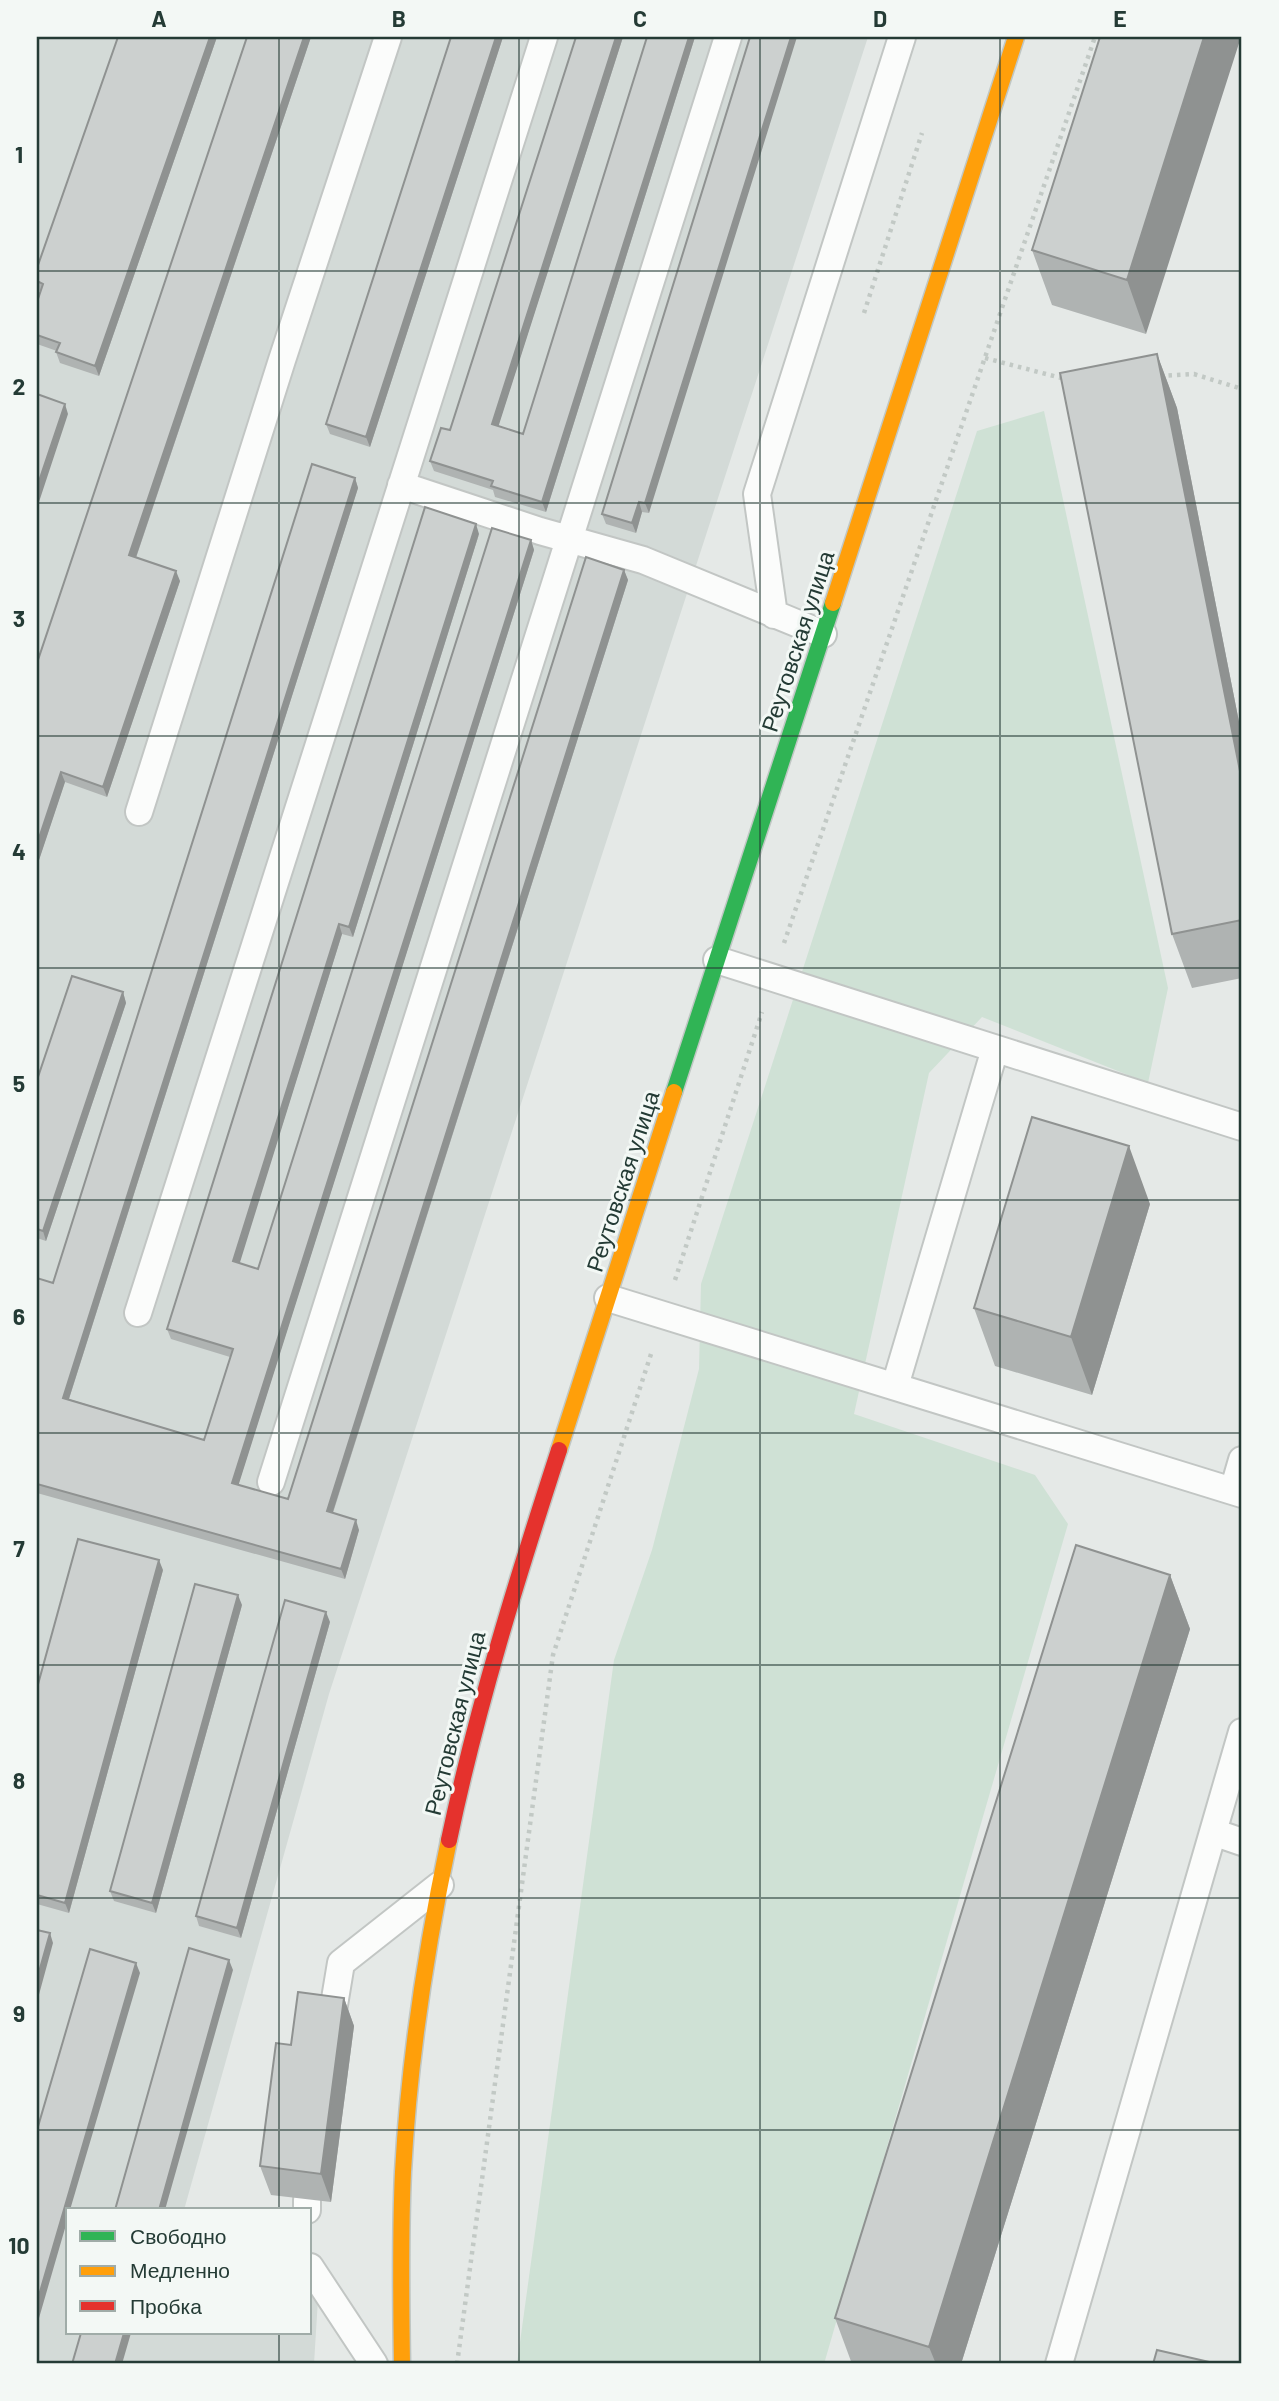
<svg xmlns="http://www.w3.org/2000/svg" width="1279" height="2401" font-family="Barlow,sans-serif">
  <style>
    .built { fill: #d3dad7 }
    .green { fill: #cfe1d5 }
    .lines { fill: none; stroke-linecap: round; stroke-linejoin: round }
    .lane-casing { stroke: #c2c6c4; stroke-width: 30 }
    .fast-casing { stroke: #c0c7c4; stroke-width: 19 }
    .slow-casing { stroke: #c0c7c4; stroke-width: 19 }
    .jam-casing { stroke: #c0c7c4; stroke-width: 19 }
    .path { stroke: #c2c9c5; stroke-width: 4.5; stroke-dasharray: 3.5 5; stroke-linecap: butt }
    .lane { stroke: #fbfcfb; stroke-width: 26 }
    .fast { stroke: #30b455; stroke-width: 16 }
    .slow { stroke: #ff9f0a; stroke-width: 16 }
    .jam { stroke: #e5322d; stroke-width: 16 }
    .wall { fill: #afb3b2 }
    .shaded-wall { fill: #8f9291 }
    .building { fill: #ccd0cf; stroke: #8f9291; stroke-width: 2 }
    .grid { fill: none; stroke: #243b35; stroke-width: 2; stroke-opacity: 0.55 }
    .labels { text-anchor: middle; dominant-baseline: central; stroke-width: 6; stroke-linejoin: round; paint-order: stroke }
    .street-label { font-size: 23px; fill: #243b35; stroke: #f3f8f5 }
    .neatline { fill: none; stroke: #243b35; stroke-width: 2.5 }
    .grid-label { font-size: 23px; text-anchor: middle; font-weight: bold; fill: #243b35 }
  </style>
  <rect width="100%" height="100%" fill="#e5e9e7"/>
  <path class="built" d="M37 37H868L329 1694 184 2210H68V2333H310V2297L318 2299 314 2364H37Z"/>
  <path class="green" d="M1044 411 1168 988 1148 1083 982 1017 929 1073 854 1414 1035 1475 1068 1524 824 2364H517L614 1660 652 1550 699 1369 701 1284 977 431Z"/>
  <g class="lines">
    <g class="lane-casing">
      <path id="lane" d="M401 485 540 531 643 560 823 634
        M774 615 757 494 902 37
        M139 812 282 360 388 37
        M717 960 1242 1127
        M608 1298 1242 1494
        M138 1313 544 37
        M895 1386 995 1049
        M271 1482 728 37
        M1233 1491 1242 1460
        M1242 1732 1213 1832 1242 1842
        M331 2023 341 1963 440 1885
        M307 2210V2200
        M310 2267 374 2364
        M1059 2364 1213 1832"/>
    </g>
    <g class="fast-casing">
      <path id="fast" d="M674 1092 833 603"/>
    </g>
    <g class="slow-casing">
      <path id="slow" d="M833 603 1016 37
        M559 1450 674 1092
        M402 2364C401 2300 400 2236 403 2172 409 2061 426 1949 449 1840"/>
    </g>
    <g class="jam-casing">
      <path id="jam" d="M449 1840C477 1707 517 1579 559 1450"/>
    </g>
    <path class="path" d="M864 313 922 133
      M985 358 1065 379
      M1160 376 1194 374 1242 389
      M784 943 1095 37
      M675 1280 762 1012
      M457 2364 553 1655 652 1351"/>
    <use href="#lane" class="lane"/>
    <use href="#fast" class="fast"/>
    <use href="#slow" class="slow"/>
    <use href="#jam" class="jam"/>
  </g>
  <path class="wall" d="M118 37H217L99 376 60 363 56 352 57 351 37 344V302L40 291 37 290V268Z
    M247 37H311L136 558 180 581 107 797 65 782 37 866V663Z
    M451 37H503L370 447 330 434 326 424Z
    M623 37 498 426 523 434 647 37H695L546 512 495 497 493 490 434 471 430 461 450 430Z
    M750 37 649 513 642 512 636 533 606 524 602 514Z
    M1100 37 1146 334 1052 305 1032 250Z
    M1157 354 1177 408 1242 737V978L1192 988 1172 934Z
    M355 478 358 488 69 1399 204 1440 230 1357 171 1339 167 1329 479 534 353 937 342 934 239 1263 258 1269 531 540 534 550 238 1485 288 1499 624 570 628 580 333 1513 359 1530 345 1579 37 1493V1278L53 1283Z
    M123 992 126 1003 46 1241 37 1238V1080Z
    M1150 1204 1092 1395 995 1366 974 1308Z
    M163 1570 69 1913 37 1904V1688Z
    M1170 1575 1190 1629 961 2364H852L835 2318Z
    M242 1605 156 1913 114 1901 110 1891Z
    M330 1622 241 1938 199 1926 196 1916Z
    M344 1998 354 2026 331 2202 271 2195 260 2166 291 2045Z"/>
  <path class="shaded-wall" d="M210 37H217L99 376 95 366Z
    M304 37H311L133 566 129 555Z
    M496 37H503L370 447 366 437Z
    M616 37H623L496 434 492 424Z
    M689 37H695L546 512 542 502Z
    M791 37H797L649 513 645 503Z
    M1204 37H1241L1146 334 1127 280Z
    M1157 354 1177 408 1242 737V781Z
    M65 404 68 414 37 508V487Z
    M355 478 358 488 66 1408 63 1398Z
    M639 502 642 512 636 533 632 523Z
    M476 524 479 534 353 937 349 927Z
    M531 540 534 550 236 1493 232 1483Z
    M624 570 628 580 330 1521 327 1511Z
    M176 571 180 581 107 797 103 787Z
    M61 772 65 782 37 866V844Z
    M339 924 342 934 237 1272 233 1261Z
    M123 992 126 1003 46 1241 43 1231Z
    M1129 1146 1150 1204 1092 1395 1071 1337Z
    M356 1520 359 1530 345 1579 341 1569Z
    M159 1560 163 1570 69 1913 65 1903Z
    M1170 1575 1190 1629 961 2364H936L929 2347Z
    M238 1595 242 1605 156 1913 152 1903Z
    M326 1612 330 1622 241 1938 237 1928Z
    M50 1933 53 1943 37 2002V1979Z
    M229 1960 233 1970 165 2210H159Z
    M136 1963 140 1973 70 2210H68V2218L37 2325V2302Z
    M344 1998 354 2026 331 2202 321 2174Z
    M124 2333H131L122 2364H115Z"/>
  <path class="building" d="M118 37H210L95 366 56 352 60 343 37 335V302L43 284 37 281V268Z
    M247 37H304L129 555 176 571 103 787 61 772 37 844V663Z
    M451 37H496L366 437 326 424Z
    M576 37H616L492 424 523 434 647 37H689L542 502 491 486 493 481 430 461 441 428 450 430Z
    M750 37H791L645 503 639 502 632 523 602 514Z
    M1100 37H1204L1127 280 1032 250Z
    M1157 354 1242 781V920L1172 934 1060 373Z
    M37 394 65 404 37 487Z
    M312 464 355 478 63 1398 204 1440 233 1349 167 1329 425 507 476 524 349 927 339 924 233 1261 258 1269 492 528 531 540 232 1483 288 1499 586 557 624 570 327 1511 356 1520 341 1569 37 1484V1278L53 1283Z
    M72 976 123 992 43 1231 37 1229V1080Z
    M1032 1117 1129 1146 1071 1337 974 1308Z
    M78 1539 159 1560 65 1903 37 1895V1688Z
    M1076 1545 1170 1575 929 2347 835 2318Z
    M195 1584 238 1595 152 1903 110 1891Z
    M285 1600 326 1612 237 1928 196 1916Z
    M37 1930 50 1933 37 1979Z
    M189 1948 229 1960 159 2210H115Z
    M90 1949 136 1963 37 2302V2130Z
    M298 1992 344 1998 321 2174 260 2166 276 2043 291 2045Z
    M81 2333H124L115 2364H72Z
    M1157 2350 1218 2364H1153Z"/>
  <path class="grid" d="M279 37V2210M519 37V2364M760 37V2364M1000 37V2364M37 271H1242M37 503H1242M37 736H1242M37 968H1242M37 1200H1242M37 1433H1242M37 1665H1242M37 1898H1242M37 2130H1242M279 2333V2364"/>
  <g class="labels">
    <g class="street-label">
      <text transform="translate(797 641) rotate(-72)">Реутовская улица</text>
      <text transform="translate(622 1181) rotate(-72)">Реутовская улица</text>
      <text transform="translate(454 1723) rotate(-76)">Реутовская улица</text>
    </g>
  </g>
  <rect width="1279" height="2401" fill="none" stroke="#f3f8f5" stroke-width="77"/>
  <rect x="66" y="2208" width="245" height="126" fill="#f3f8f5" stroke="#a0aca8" stroke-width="2"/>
  <rect x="80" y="2231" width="35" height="10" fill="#30b455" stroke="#a0aca8" stroke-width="2"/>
  <text x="130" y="2244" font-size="21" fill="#243b35">Свободно</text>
  <rect x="80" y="2266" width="35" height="10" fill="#ff9f0a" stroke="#a0aca8" stroke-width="2"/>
  <text x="130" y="2278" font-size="21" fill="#243b35">Медленно</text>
  <rect x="80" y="2301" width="35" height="10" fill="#e5322d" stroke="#a0aca8" stroke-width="2"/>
  <text x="130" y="2314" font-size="21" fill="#243b35">Пробка</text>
  <rect x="38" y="38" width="1202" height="2324" class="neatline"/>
  <g class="grid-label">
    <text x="159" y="27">A</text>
    <text x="399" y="27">B</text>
    <text x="640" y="27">C</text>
    <text x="880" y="27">D</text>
    <text x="1120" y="27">E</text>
    <text x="19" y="163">1</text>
    <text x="19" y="395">2</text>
    <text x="19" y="627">3</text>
    <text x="19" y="860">4</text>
    <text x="19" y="1092">5</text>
    <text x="19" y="1325">6</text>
    <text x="19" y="1557">7</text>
    <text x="19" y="1789">8</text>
    <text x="19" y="2022">9</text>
    <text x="19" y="2254">10</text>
  </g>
</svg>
